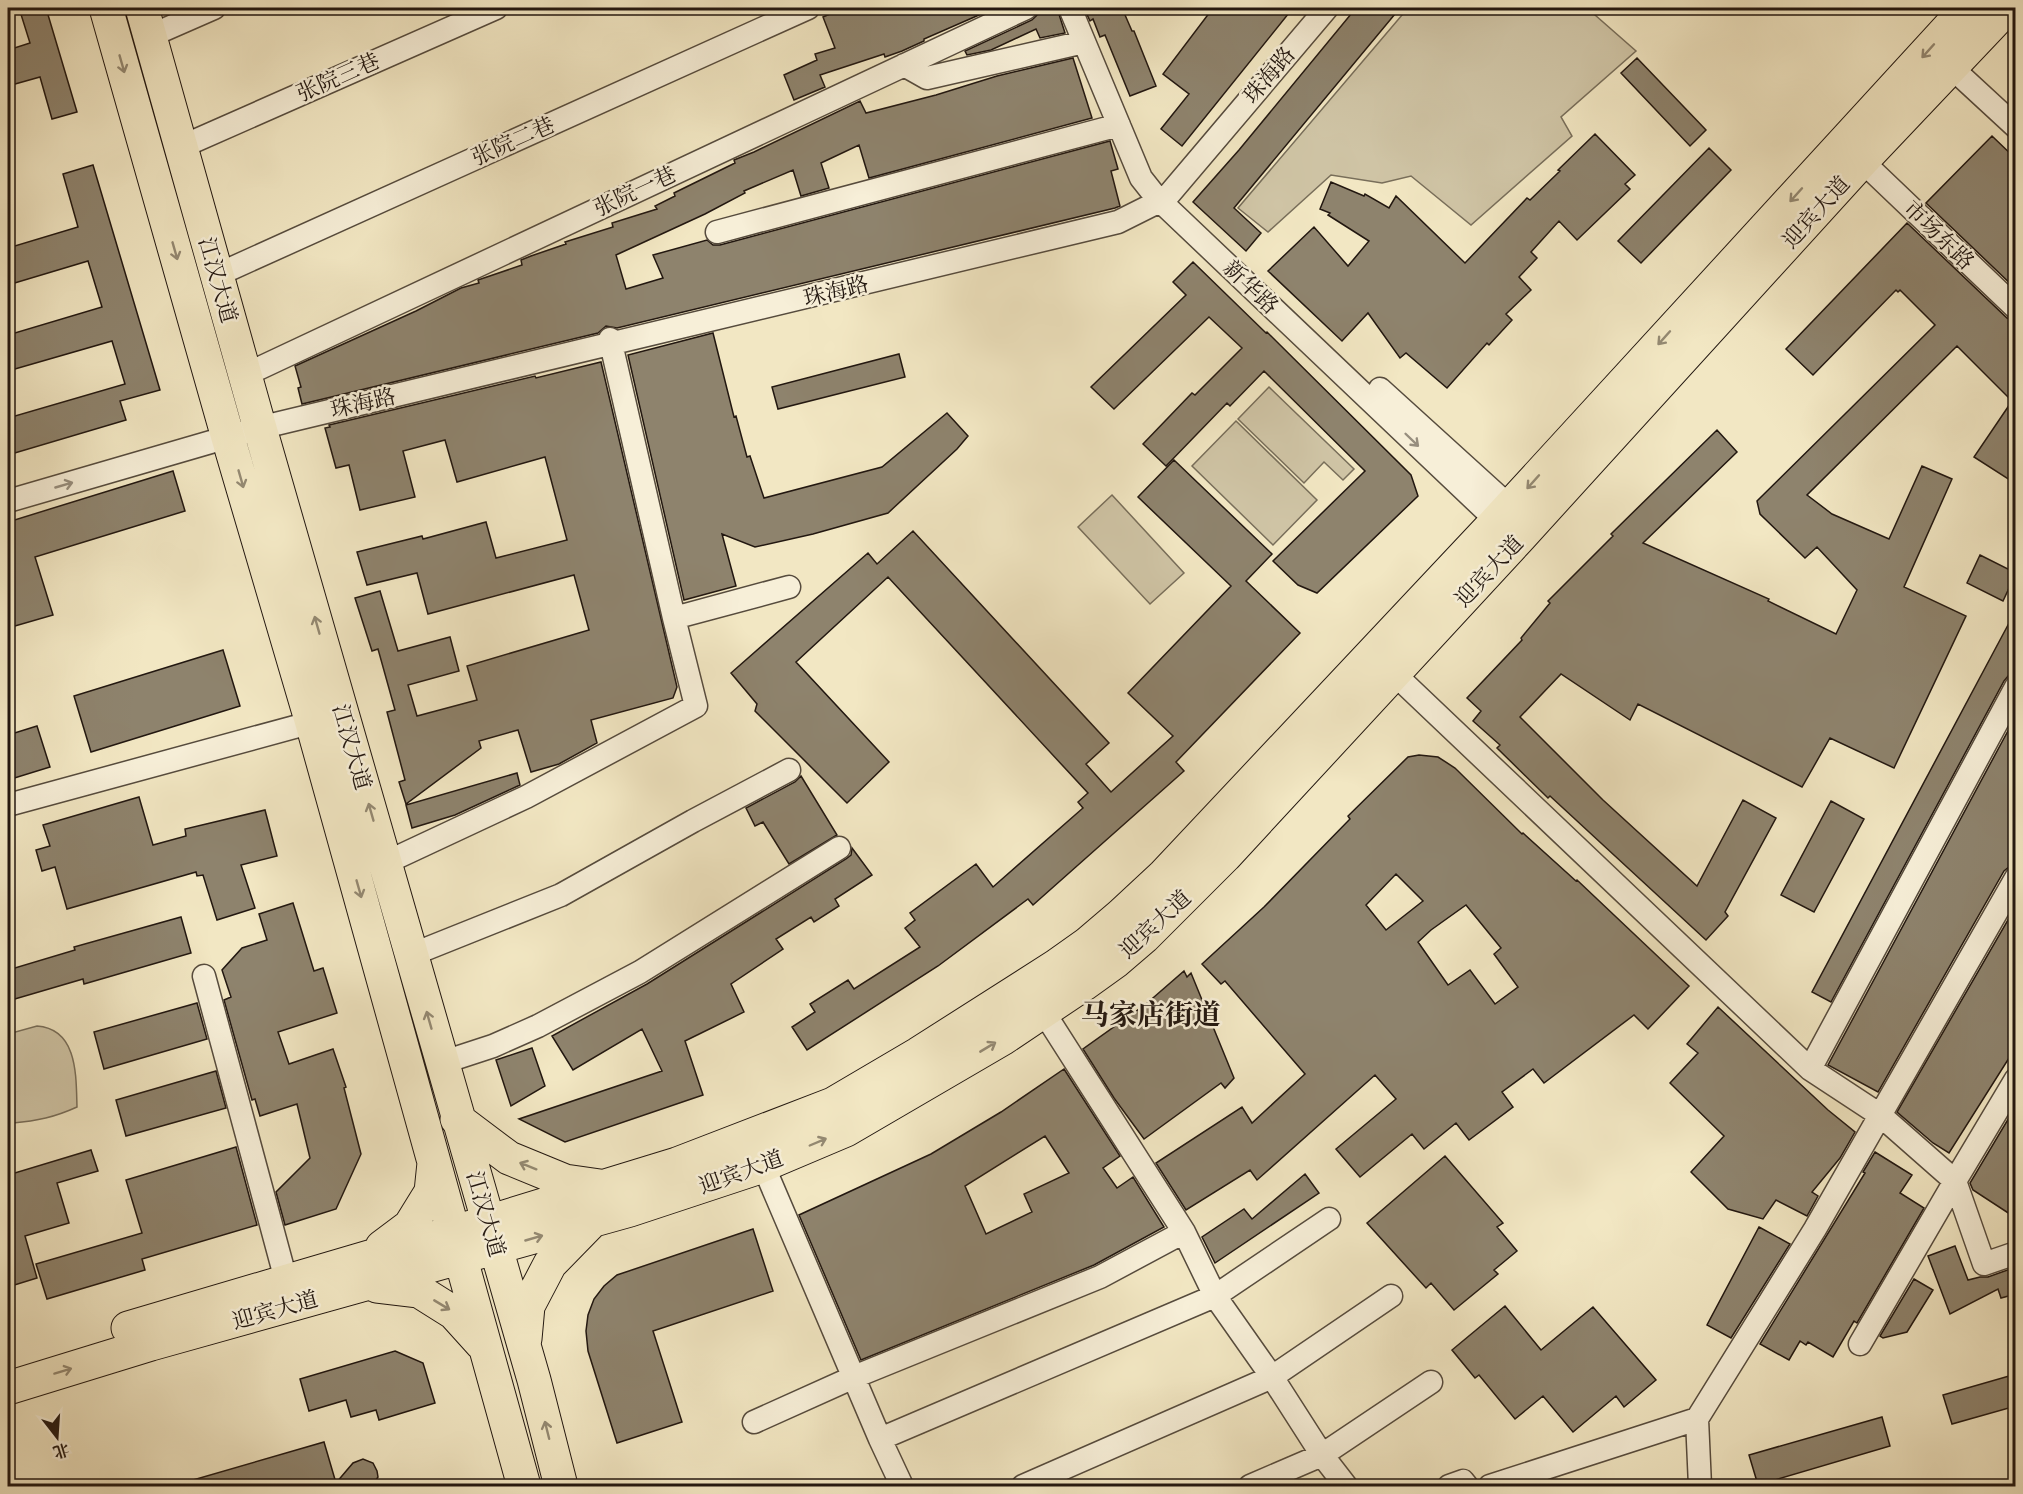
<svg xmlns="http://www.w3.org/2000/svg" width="2023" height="1494" font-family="'EB Garamond','Noto Serif SC',serif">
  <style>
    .green { fill: #cfc4a5; stroke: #786e5a; stroke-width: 1.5 }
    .building { fill: #8e836d; stroke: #221710; stroke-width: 1.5; fill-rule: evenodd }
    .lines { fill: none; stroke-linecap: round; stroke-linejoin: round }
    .street-casing { stroke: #564b3d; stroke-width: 25 }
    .primary-casing { stroke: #221710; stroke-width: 35 }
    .street { stroke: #f7efd8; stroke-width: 22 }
    .primary { stroke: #f2e7c3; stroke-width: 33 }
    .oneway { stroke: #948972 }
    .oneway2 { stroke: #978e7e }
    .labels { text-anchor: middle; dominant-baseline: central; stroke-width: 5; stroke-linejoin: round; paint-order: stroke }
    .street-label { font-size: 22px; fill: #221710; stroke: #f7efd8 }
    .district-label { font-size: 28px; font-weight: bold; fill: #221710; stroke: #f7efd8 }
  </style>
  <rect width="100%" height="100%" fill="#f2e7c3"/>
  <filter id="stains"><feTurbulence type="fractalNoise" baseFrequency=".00333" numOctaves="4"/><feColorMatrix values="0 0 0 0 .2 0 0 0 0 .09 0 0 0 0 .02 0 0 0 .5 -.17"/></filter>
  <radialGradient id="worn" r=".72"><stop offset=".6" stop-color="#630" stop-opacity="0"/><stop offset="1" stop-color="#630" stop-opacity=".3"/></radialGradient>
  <path class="green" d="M1408 8H1587L1636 51 1561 117 1572 136 1471 225 1411 176 1382 183 1331 175 1268 232 1238 208Z
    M1269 387 1354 469 1343 480 1324 462 1304 483 1238 419Z
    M1236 421 1317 500 1273 545 1192 466Z
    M1112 495 1184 573 1150 604 1078 527Z
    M37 1026C78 1029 76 1076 77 1107 55 1117 37 1121 13 1123L8 1106V1034Z"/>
  <path class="building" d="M19 8H46L77 112 52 119 40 77 8 86V50L30 43Z
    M844 8H995L924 39V41L902 51 885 57 884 54 820 75 825 87 794 100 784 75 817 60 815 54 835 48 823 17Z
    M1039 8H1057L1065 33 1040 38 1036 29 991 50 967 55 965 51 1032 20 1037 15Z
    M1084 8H1122L1132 31H1134L1156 86 1130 96 1105 35 1100 37 1093 19 1090 21Z
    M1213 8H1293L1182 146 1161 129 1189 94 1163 74Z
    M1356 8H1400L1234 208 1261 233 1246 251 1193 202 1239 150Z
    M1073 58 1092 118 869 178 859 145 821 163 829 188 801 196 793 170 744 191 745 193 705 214 616 255 626 289 663 278 653 255 707 240 713 245H720L1110 141 1118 169 1111 171 1120 206 1115 208 617 328 606 326 598 333 302 404 298 388 301 387 295 366 416 311 461 288 479 283 478 280 522 265 521 260 531 256 566 244 565 242 613 227 612 223 657 209 655 206 675 196 674 193 735 163 734 160 754 152 860 101 866 113 936 95 997 76Z
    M1637 58 1706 130 1690 146 1621 73Z
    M1595 134 1635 175 1625 184 1630 189 1577 240 1559 221 1531 252 1537 258 1519 277 1531 290 1506 314 1512 320 1489 345 1487 343 1447 388 1406 353 1400 358 1368 313 1342 341 1268 271 1314 227 1348 266 1369 241 1328 215 1330 213 1320 209 1331 182 1364 196 1365 194 1389 208 1396 196 1465 263 1527 198 1530 200 1560 171 1558 170Z
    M1992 136 2016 159V289L1926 203Z
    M1709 148 1731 170 1641 263 1618 241Z
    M93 165 160 390 120 401 126 420 8 455V418L125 384 112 341 8 371V335L102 307 88 261 8 285V248L78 227 63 174Z
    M1907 223 2007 318 2016 321V484L1974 457 2012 401 1957 346 1807 495 1832 514 1889 539 1922 466 1952 479 1904 587 1966 616 1894 768 1830 738 1802 787 1638 704 1630 720 1561 674 1520 717 1603 800 1697 886 1743 800 1776 818 1725 912 1728 916 1706 940 1550 796 1548 798 1497 748 1500 745 1473 721 1481 711 1467 698 1522 640 1521 638 1550 603 1548 601 1613 536 1611 534 1717 430 1737 452 1643 543 1769 599 1768 601 1836 634 1857 590 1817 547 1805 558 1760 514 1757 501 1935 325 1900 290 1898 292 1896 290 1813 375 1786 349Z
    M1193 262 1266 333 1267 332 1411 475 1418 496 1317 593 1298 585 1273 561 1365 471 1264 371 1230 406 1227 403 1166 466 1143 444 1192 393 1195 395 1242 348 1209 317 1114 409 1091 387 1186 295 1173 282Z
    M713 333 734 417 736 416 747 457 750 456 764 498 882 467 947 413 968 436 957 449 888 513 813 534 755 547 722 534 736 586 684 600 628 355Z
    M899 354 905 377 778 409 772 387Z
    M601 362 677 687 673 698 591 720 597 743 559 764 531 772 518 730 479 741 481 748 406 804 399 782 405 780 387 712 395 710 378 649 372 651 355 598 380 591 398 651 450 637 459 671 408 685 417 716 477 700 467 666 589 630 574 575 428 614 417 573 367 585 357 552 422 536 423 539 486 522 496 558 567 540 545 457 457 482 445 440 403 451 415 497 360 510 349 465 336 468 325 428 330 427 329 425 535 376 536 378Z
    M1174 460 1272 554 1246 581 1300 633 1176 762 1184 771 1033 905 1028 899 938 966 807 1050 792 1027 815 1012 810 1004 848 980 854 989 920 947 905 928 915 920 910 913 976 864 993 887 1083 808 1078 802 1088 793 888 577 796 662 889 762 847 803 755 711 757 704 731 673 868 553 877 564 913 531 1109 743 1086 764 1111 792 1173 736 1128 693 1231 586 1138 497Z
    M173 471 185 511 35 557 53 615 8 628V522Z
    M1980 555 2016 573 2003 601 1967 583Z
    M2016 610V674L2009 675 2004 681 1831 1002 1812 992Z
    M223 650 240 706 91 752 74 696Z
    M2016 716V865L2009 867 2004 871 1878 1092 1828 1065Z
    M37 726 50 767 8 780V735Z
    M1419 755 1438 757 1455 768 1522 834 1523 833 1576 881 1577 880 1689 986 1648 1029 1634 1015 1544 1083 1533 1069 1502 1092 1513 1107 1469 1140 1456 1123 1424 1149 1412 1134 1360 1177 1336 1149 1396 1099 1375 1075 1257 1180 1250 1170 1186 1210 1156 1163 1242 1107 1252 1123 1305 1074 1225 981 1221 984 1202 964 1264 907 1350 819 1348 816 1408 757ZM1396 874 1423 901 1386 930 1366 905ZM1466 905 1501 948 1494 954 1518 987 1495 1004 1470 970 1448 985 1418 942 1431 930Z
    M517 773 520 785 455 815 412 828 406 805Z
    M801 776 837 835 789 864 763 822 755 826 746 808 795 782Z
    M139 797 153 845 186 836 185 829 265 810 277 856 241 865 255 908 217 920 203 875 197 876 196 872 67 909 55 867 42 871 36 850 50 846 43 825Z
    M1831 801 1864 819 1814 912 1781 895Z
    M852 848 872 875 835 899 839 906 814 922 811 917 776 939 783 949 731 984 744 1012 685 1041 703 1095 565 1142 519 1119 662 1071 642 1029 573 1070 552 1036 647 984 846 859 851 855Z
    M293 903 314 971 323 968 337 1013 278 1032 289 1064 333 1049 346 1087 344 1088 361 1154 336 1209 285 1225 276 1192 310 1158 297 1104 260 1116 255 1099 252 1100 224 1000 231 997 222 970 242 948 267 940 259 914Z
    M2016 906V1047L1949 1153 1933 1143 1897 1112Z
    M181 917 191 953 84 984 83 979 8 1001V970L75 950 74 947Z
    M1184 971 1187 977 1191 973 1234 1078 1225 1088 1221 1083 1144 1139 1114 1098 1083 1049 1146 1004Z
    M197 1003 207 1039 104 1069 94 1032Z
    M1718 1007 1828 1110 1855 1132 1840 1158 1812 1192 1818 1196 1807 1216 1776 1200 1763 1219 1728 1209 1691 1172 1724 1136 1670 1083 1698 1053 1687 1044Z
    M532 1048 545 1086 511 1106 496 1060Z
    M1064 1069 1120 1156 1103 1168 1117 1188 1133 1177 1164 1227 1094 1265 861 1360 799 1215 931 1154 1001 1112ZM1045 1136 1069 1173 1024 1194 1032 1212 986 1234 965 1186Z
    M216 1071 226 1108 126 1136 116 1100Z
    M2016 1106V1218L1973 1190 1970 1183Z
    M236 1147 257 1225 142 1259 145 1270 47 1299 36 1264 142 1233 126 1180Z
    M91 1150 98 1171 57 1183 69 1223 25 1236 37 1278 8 1287V1175Z
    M1875 1152 1912 1175 1900 1193 1924 1208 1857 1323 1854 1321 1833 1357 1808 1342 1806 1345 1800 1341 1789 1360 1760 1344 1865 1173 1863 1172Z
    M1445 1156 1503 1223 1497 1227 1517 1251 1494 1270 1498 1274 1454 1310 1431 1283 1426 1288 1367 1223Z
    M1305 1174 1319 1193 1215 1263 1202 1237 1244 1209 1252 1219Z
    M1759 1227 1790 1244 1731 1338 1707 1325Z
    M753 1229 773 1291 653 1331 682 1422 617 1443 588 1351 586 1331 588 1315 594 1299 604 1286 617 1275Z
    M1955 1246 1968 1280 1980 1277H1988L2016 1267V1294L2001 1298 1998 1289 1950 1314 1928 1256Z
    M1914 1279 1933 1290 1907 1332 1883 1338 1880 1336Z
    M1505 1306 1541 1350 1593 1307 1656 1380 1624 1407 1616 1396 1573 1432 1543 1396 1515 1419 1479 1375 1475 1378 1452 1350Z
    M395 1351 423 1363 435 1403 379 1420 376 1410 351 1417 346 1400 309 1411 300 1379Z
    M2016 1374V1406L1952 1424 1943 1395Z
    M1882 1417 1890 1446 1758 1485 1749 1455Z
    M324 1442 336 1483 353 1463 363 1459 373 1463 377 1471 378 1477 372 1486H187L186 1482Z"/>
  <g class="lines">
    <g class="street-casing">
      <path id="street" d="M1070 8 1141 178 1156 197 1497 521
        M150 36 214 8
        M904 65 927 78 1084 42
        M1951 67 2016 127
        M181 147 496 8
        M1862 161 2016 308
        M717 232 1119 125
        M217 275 808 8
        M610 339 674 618 789 587
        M245 375 1026 8
        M1380 389 1510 507
        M8 501 259 428 1118 222 1166 198 1327 8
        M1385 665 1810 1069 1880 1115 1955 1181 2016 1079
        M8 805 324 719
        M385 863 526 797 696 706 674 618
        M411 955 561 895 693 821 789 770
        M204 976 286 1280
        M1043 1011 1184 1232 1215 1296 1272 1377 1322 1455 1346 1486
        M441 1063 493 1046 538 1026 640 972 839 848
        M1810 1069 2016 687
        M763 1165 880 1439 902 1486
        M1955 1181 1984 1264 2016 1253
        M1860 1344 1955 1181
        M1697 1419 1700 1486
        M754 1422 854 1377 1100 1277 1184 1232
        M880 1439 1215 1296 1329 1219
        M1023 1486 1272 1377 1391 1296
        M1250 1486 1322 1455 1431 1382
        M1449 1486 1463 1481 1467 1486
        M1490 1486 1697 1419 1815 1229 2016 878"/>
    </g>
    <g class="primary-casing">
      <path id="primary" d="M106 8 227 434 312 723 524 1486
        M142 8 259 425 534 1380 561 1486
        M457 1119 509 1158 565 1181 600 1186
        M382 1247 410 1226 431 1192 434 1163
        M377 1286 419 1291 454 1313 482 1344
        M128 1328 488 1222 677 1164 833 1104 918 1054 1056 966 1087 944 1121 915 1164 875 1494 524 1967 8
        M525 1339 528 1306 550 1264 592 1221
        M8 1388 151 1344 630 1210 754 1169 846 1130 1002 1039 1084 984 1116 961 1144 937 1225 856 1518 539 1862 161 2007 8"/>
    </g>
    <use href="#street" class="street"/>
    <use href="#primary" class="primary"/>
  </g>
  <defs><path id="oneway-shaft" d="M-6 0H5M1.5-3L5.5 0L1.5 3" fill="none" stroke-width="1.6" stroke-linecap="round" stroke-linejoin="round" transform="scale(1.5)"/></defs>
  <g class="oneway">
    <use href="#oneway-shaft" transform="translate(1928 51) rotate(132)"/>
    <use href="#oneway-shaft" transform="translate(122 64) rotate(74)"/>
    <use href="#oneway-shaft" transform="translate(1796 195) rotate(132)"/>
    <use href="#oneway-shaft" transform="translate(175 251) rotate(74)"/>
    <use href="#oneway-shaft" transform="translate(1664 338) rotate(132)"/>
    <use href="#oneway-shaft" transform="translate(241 479) rotate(74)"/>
    <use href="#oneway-shaft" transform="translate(1533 482) rotate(132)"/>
    <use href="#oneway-shaft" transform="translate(317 625) rotate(-106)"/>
    <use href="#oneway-shaft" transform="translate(371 812) rotate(-106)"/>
    <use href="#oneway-shaft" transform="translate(359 889) rotate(74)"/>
    <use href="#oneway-shaft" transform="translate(429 1020) rotate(-106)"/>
    <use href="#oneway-shaft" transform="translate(988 1047) rotate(-31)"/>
    <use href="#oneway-shaft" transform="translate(818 1142) rotate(-23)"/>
    <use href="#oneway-shaft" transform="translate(528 1166) rotate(-158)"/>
    <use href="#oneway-shaft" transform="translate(534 1238) rotate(-16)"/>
    <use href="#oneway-shaft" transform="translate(442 1305) rotate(31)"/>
    <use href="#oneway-shaft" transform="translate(63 1371) rotate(-17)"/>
    <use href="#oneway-shaft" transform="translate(547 1430) rotate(-104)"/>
  </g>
  <g class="oneway2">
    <use href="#oneway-shaft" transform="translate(1412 440) rotate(44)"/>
    <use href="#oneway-shaft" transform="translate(64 485) rotate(-16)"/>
  </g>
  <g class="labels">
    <g class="street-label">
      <text transform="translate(1269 75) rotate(-50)">珠海路</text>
      <text transform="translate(338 77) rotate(-24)">张院三巷</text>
      <text transform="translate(513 141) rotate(-24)">张院二巷</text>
      <text transform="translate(635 191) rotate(-25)">张院一巷</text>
      <text transform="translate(1816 212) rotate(-48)">迎宾大道</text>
      <text transform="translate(1939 235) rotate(44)">市场东路</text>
      <text transform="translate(218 280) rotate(74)">江汉大道</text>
      <text transform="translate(1251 287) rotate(44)">新华路</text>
      <text transform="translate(836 291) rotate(-14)">珠海路</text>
      <text transform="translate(363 403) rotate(-13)">珠海路</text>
      <text transform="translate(1489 571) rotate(-47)">迎宾大道</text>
      <text transform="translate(352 747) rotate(74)">江汉大道</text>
      <text transform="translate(1155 924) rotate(-43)">迎宾大道</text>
      <text transform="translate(741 1172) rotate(-20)">迎宾大道</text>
      <text transform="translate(486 1214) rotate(74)">江汉大道</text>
      <text transform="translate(275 1310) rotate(-16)">迎宾大道</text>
    </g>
    <g class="district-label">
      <text x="1151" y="1014">马家店街道</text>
    </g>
  </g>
  <rect width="2023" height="1494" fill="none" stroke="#f2e7c3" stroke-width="30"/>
  <rect x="9" y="9" width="2005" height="1476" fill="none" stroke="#221710" stroke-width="3"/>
  <rect x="15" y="15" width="1993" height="1464" fill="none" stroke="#221710" stroke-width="1.5"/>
  <g transform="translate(57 1437) rotate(163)" stroke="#f7efd8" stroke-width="4.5" paint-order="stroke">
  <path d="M0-4.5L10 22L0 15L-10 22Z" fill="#221710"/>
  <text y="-9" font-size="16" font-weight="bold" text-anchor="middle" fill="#221710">北</text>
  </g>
  <rect width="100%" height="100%" filter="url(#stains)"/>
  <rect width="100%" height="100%" fill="url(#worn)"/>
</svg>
